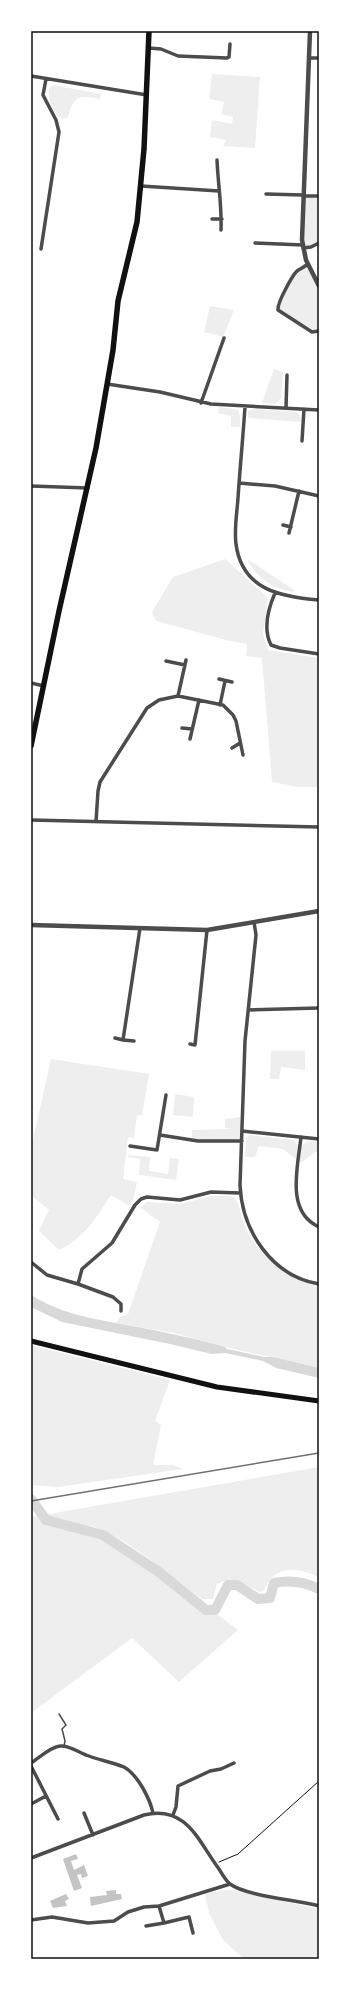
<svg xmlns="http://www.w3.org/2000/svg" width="350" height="1990" font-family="'Varela Round',sans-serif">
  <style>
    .green { fill: #eee }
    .water { fill: #d9d9d9 }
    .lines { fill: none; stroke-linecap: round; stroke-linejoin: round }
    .river { stroke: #d9d9d9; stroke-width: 10 }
    .building { fill: #c4c4c4 }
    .path { stroke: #111; stroke-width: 1 }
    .service { stroke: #4c4c4c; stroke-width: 1.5 }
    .minor { stroke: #4c4c4c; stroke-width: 3.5 }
    .tertiary { stroke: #4c4c4c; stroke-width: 4.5 }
    .secondary { stroke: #111; stroke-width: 5 }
    .primary { stroke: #111; stroke-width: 5.5 }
    .rail { stroke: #707070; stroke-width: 1.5 }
    .neatline { fill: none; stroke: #111; stroke-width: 1.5 }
  </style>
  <rect width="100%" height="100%" fill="#fff"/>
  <path class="green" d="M212 74 260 77 255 148 223 146 226 140 210 137 212 120 232 124 233 117 221 114 224 102 209 99Z
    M53 85 101 94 100 99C79 95 74 95 68 117L62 119C54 114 47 98 49 89Z
    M303 196H319V243L303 248Z
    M308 264 319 291V331L317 332 278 310 277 306 293 279Z
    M210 306 234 310 223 337 204 332Z
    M274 369 283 372 281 398 275 404 262 403Z
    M219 407 238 410 240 417V427H231V416L218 413Z
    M253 409 296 412 300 415 301 422 248 418V411Z
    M225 559 268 598 263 634 268 650 319 658V787H298L272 782 262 658 246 656 247 644 226 640 156 621 152 612 173 577Z
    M249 560 294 590 293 592C274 589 258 579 248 561Z
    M271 1051H305V1070L281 1067 279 1079H270Z
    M51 1059 149 1074 142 1115H137L134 1138 128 1137 123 1179 137 1182 134 1197 130 1206 111 1195C97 1217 83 1239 59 1250L39 1231 49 1210 31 1195V1148Z
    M175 1094 194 1097 193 1117 173 1115Z
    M240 1117 242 1141 192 1140V1130L232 1129 225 1128V1119Z
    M250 1135 293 1140 297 1144 302 1145 308 1141 319 1142V1152H315L301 1163 283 1149 259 1146 255 1157H245L246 1138Z
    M128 1155 150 1157 149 1171 168 1174 170 1158 179 1159 176 1180 139 1175 140 1159 128 1157Z
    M211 1196H231L235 1198C241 1206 241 1220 246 1229 261 1257 288 1280 319 1286V1368L225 1347 174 1333 116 1323 120 1317 128 1314 160 1222 141 1208 146 1202 180 1204Z
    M31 1345 170 1380 155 1421 161 1425 153 1465H173L183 1469 58 1487 31 1485Z
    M319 1467V1577C296 1567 276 1564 264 1590L260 1592C245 1585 233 1575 217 1584L213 1599H202C172 1577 133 1543 100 1529 83 1522 58 1525 43 1515Z
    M37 1516 53 1524 94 1533 181 1587 238 1630 179 1682 132 1638 31 1713V1517Z
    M230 1890 319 1909V1959H244L223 1940 209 1913 205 1894 218 1891Z"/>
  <path class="water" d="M31 1295C63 1315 96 1319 132 1326 164 1332 194 1338 225 1347L227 1349 264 1357H273L319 1368V1378L276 1368 263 1361 225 1353 212 1354 170 1344 62 1322 31 1307Z"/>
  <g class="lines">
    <path class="river" d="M31 1499 46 1520 103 1535 159 1572 206 1610H215L228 1585H237L258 1599 270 1598 274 1583C289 1580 305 1582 319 1589"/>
  </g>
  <path class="building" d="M76 1854 78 1859 71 1861 74 1870 84 1865 88 1876 82 1878 81 1874 77 1875 82 1888 74 1891 63 1859Z
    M116 1890V1894H121L122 1899 91 1906 90 1897 107 1895 106 1891Z
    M66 1894 69 1899 65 1901 67 1906 53 1908 50 1901Z"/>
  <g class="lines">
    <path class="path" d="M219 1862 238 1854 319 1781"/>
    <path class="service" d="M59 1714 66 1725 62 1729 65 1741 64 1746"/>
    <path class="minor" d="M149 48 161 49 178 56 227 58 229 57 230 44
      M309 58H319
      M31 76 147 95
      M217 160C218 184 222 206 221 230
      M141 186 219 191
      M266 194 303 195
      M303 196H319
      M212 219H222
      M255 243 303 245
      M303 248 311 247 319 243
      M41 249 59 132 56 120 43 95 46 79
      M308 264C304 267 300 269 297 271 292 276 277 303 278 310L312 332 319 331
      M107 384 160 392 211 404 319 410
      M201 403 224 338
      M245 407C243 437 240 468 238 498 237 513 234 529 236 544 242 590 281 597 319 600
      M286 408 287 375
      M302 441 304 409
      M239 483 275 486 319 496
      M31 486 88 488
      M283 525 291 527
      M289 533 299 491
      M275 593C268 609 263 629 271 645L280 648 319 654
      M166 661 185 665
      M219 679 232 682
      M31 683 44 686
      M178 696 186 660
      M220 705 225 681
      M182 728 192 729
      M190 739 199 700
      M232 748 240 743
      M31 820 319 827
      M96 822 98 791 100 782 147 708 159 700 178 696 223 705 233 715 236 721 243 755
      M254 922 256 935 245 1041 240 1185C242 1230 271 1276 319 1284
      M248 1010 319 1008
      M115 1038 123 1040
      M134 1041 123 1040 140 928
      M190 1044 195 1045 207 930
      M242 1131 319 1139
      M160 1135 198 1141H242
      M301 1137C298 1166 285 1212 319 1227
      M130 1146 157 1150 166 1095
      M31 1262 47 1275 78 1284 82 1269 112 1243 135 1205 141 1199 147 1197 180 1200 211 1192 240 1193
      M78 1284 113 1297 121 1304V1311
      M31 1763C39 1758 50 1747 60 1746 69 1745 78 1752 86 1755 98 1760 112 1762 124 1767 138 1775 150 1799 153 1813
      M31 1766 58 1819
      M31 1804 46 1796
      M84 1813 93 1835
      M173 1815 176 1807 178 1786 210 1771 221 1769 234 1763
      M31 1858 144 1815C187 1805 198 1841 219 1869 222 1874 226 1881 230 1884 246 1896 297 1900 319 1906
      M31 1920 52 1917 88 1923 114 1921 128 1912 144 1907 159 1906 230 1884
      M164 1923 189 1917 193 1933
      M146 1926 164 1923 159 1906"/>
    <path class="tertiary" d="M310 31 302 240 306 260 319 286
      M31 925 207 930 319 911"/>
    <path class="secondary" d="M31 1341 217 1387 319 1401"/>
    <path class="primary" d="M31 746 59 611 96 448 113 350 118 301 137 222 144 149 149 31"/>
    <path class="rail" d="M31 1501 319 1453"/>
  </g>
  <rect width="350" height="1990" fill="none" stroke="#ffffff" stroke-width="64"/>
  <rect x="32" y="32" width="286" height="1926" class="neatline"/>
</svg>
